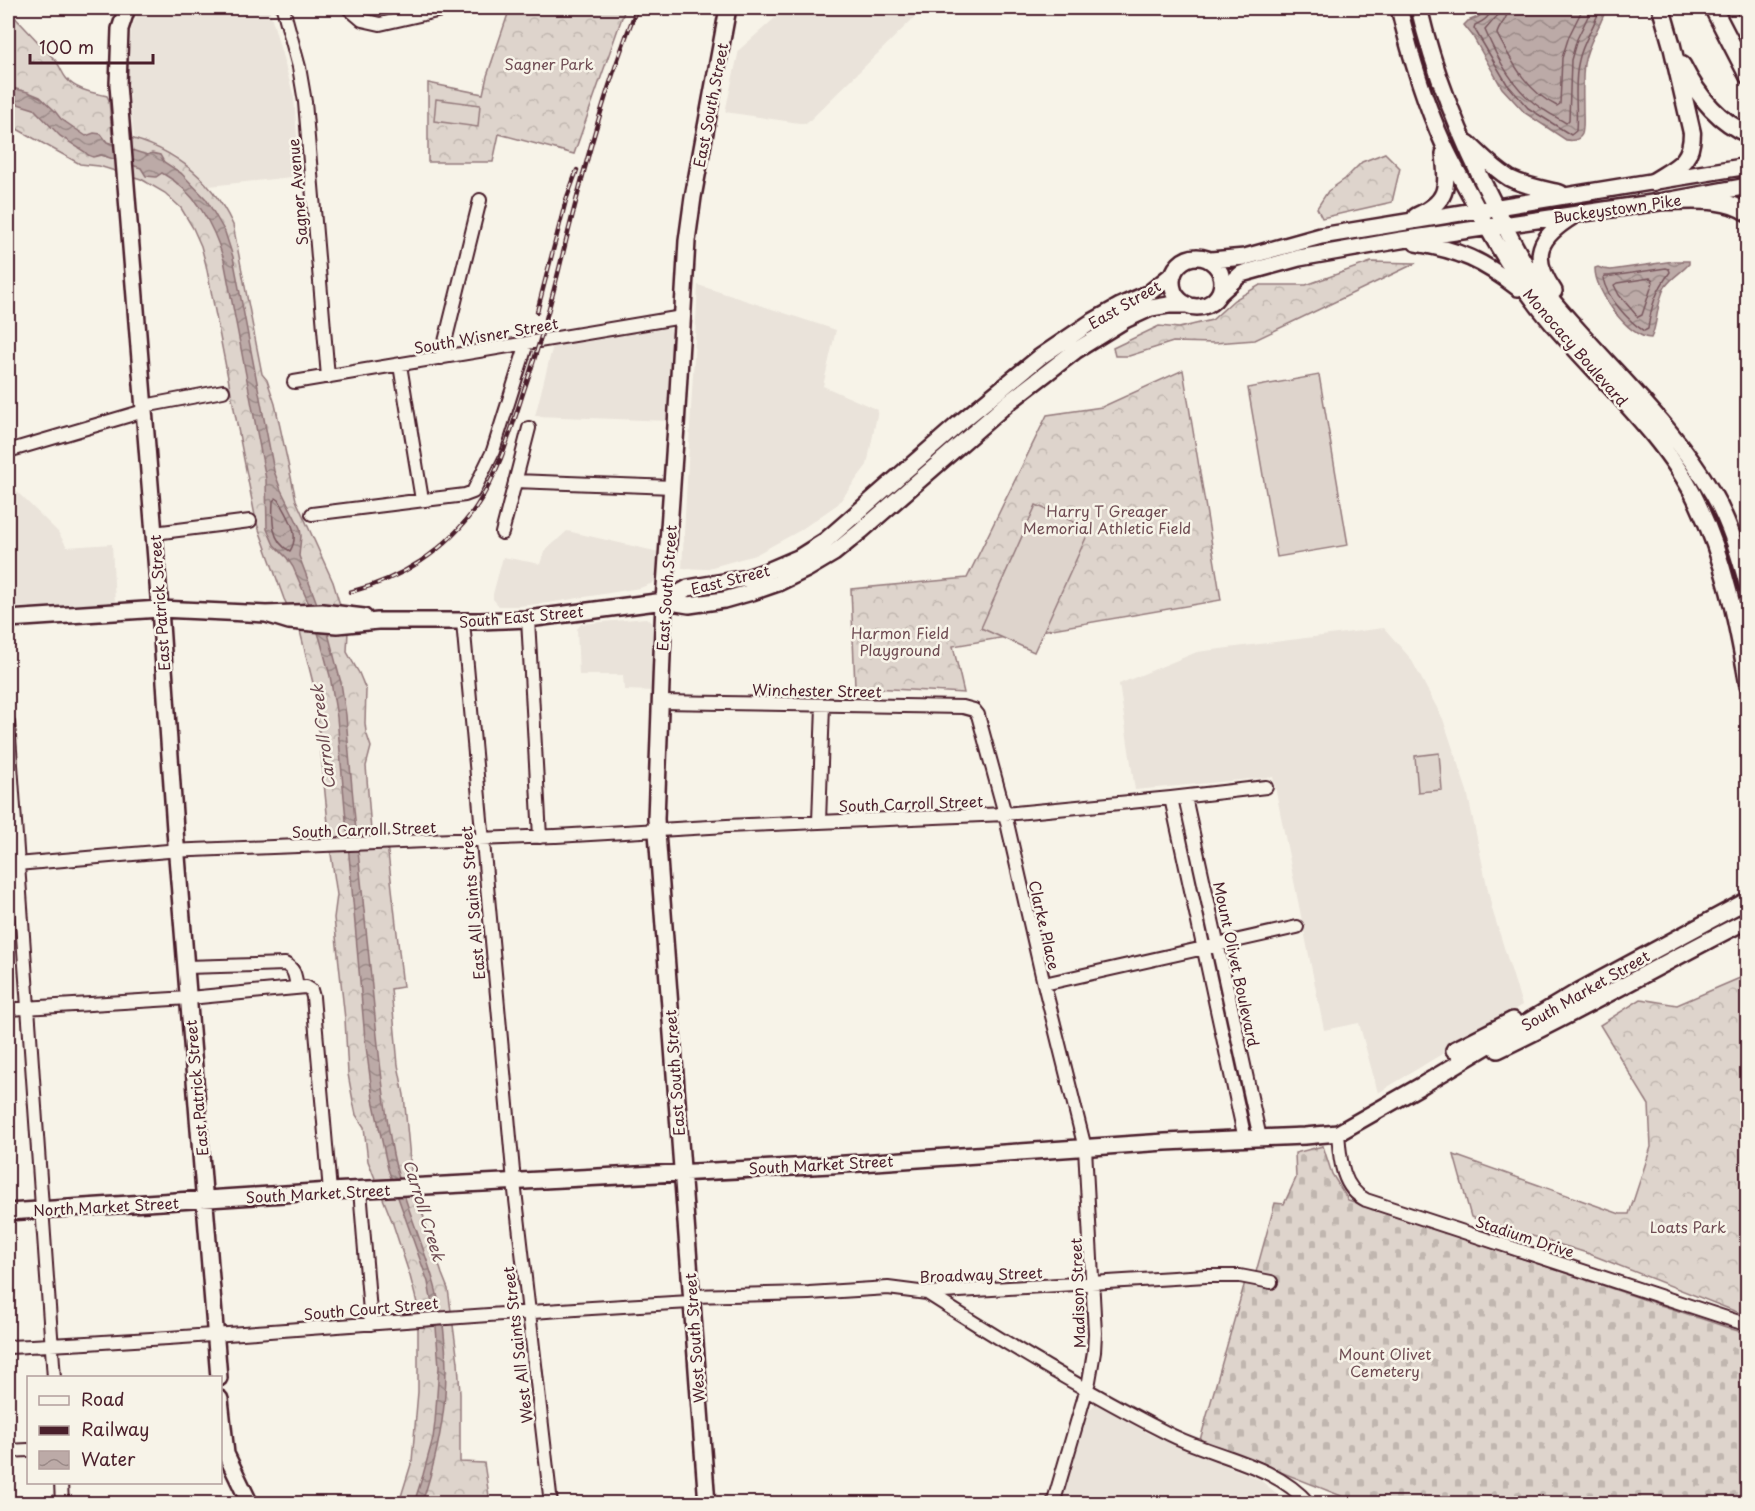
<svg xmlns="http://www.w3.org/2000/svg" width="1755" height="1511" font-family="'Playpen Sans',sans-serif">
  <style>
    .built { fill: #eae3da }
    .forest { fill: url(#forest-crowns); stroke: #947a7c; stroke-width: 1.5 }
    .cemetery { fill: url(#cemetery-stones); stroke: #947a7c; stroke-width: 1.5 }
    .pitch { fill: #ded4cc; stroke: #947a7c; stroke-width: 1.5 }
    .water { fill: url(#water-waves); stroke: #8e7275; stroke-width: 1.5 }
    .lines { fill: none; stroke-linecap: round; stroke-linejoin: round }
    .shore { stroke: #78575d; stroke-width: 1.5 }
    .minor-casing { stroke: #4a1f2b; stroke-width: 16 }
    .major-casing { stroke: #4a1f2b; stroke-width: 20 }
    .highway-casing { stroke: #4a1f2b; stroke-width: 21 }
    .minor { stroke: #f7f3e8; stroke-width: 12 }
    .major { stroke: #f7f3e8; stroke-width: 15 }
    .highway { stroke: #f7f3e8; stroke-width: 16 }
    .rail-casing { stroke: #4a1f2b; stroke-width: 4.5 }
    .rail { stroke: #f7f3e8; stroke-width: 2; stroke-dasharray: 7; stroke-linecap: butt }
    .labels { text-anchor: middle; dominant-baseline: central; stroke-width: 5; stroke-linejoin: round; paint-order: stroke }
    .park-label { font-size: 15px; fill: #6f4c53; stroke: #f7f3e8 }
    .street-label { font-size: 15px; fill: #4a1f2b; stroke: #f7f3e8 }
    .water-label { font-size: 16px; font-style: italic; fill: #6c4950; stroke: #f7f3e8 }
  </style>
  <defs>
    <pattern id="forest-crowns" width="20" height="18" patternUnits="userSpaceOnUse" patternTransform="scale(1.5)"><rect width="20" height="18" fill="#ded4cc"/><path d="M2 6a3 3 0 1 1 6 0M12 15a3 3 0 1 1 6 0" fill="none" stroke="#c0b6af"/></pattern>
    <pattern id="cemetery-stones" width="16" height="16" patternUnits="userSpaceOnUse" patternTransform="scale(1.5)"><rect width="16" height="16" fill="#ded4cc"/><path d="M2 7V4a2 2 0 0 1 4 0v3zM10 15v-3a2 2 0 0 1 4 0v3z" fill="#c0b6af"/></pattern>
    <pattern id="water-waves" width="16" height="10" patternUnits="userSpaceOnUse" patternTransform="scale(1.5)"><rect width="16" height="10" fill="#bcaaa7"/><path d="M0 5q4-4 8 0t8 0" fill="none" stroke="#9b8a88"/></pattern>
  </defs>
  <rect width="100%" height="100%" fill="#f7f3e8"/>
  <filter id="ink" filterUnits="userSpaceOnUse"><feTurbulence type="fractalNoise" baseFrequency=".0167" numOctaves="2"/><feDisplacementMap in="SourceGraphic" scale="12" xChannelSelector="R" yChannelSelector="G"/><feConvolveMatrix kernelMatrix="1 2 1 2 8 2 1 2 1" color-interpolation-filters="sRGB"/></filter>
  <g filter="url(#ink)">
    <path class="built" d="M140 8H269L294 97 300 176 210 186 174 155 134 137 127 71 131 30Z
      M786 8H924L806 124 725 112 739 50Z
      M698 285 836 330 823 386 878 410 867 465 838 504 799 531 755 555 705 569 682 568Z
      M665 327 670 329 674 338 670 421 535 416 553 345Z
      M8 483 58 532 67 547 112 544 115 603 8 608Z
      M567 531 659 552 656 578 653 583 640 588 548 603 518 606H499L493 599V594L503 557 540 564 544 552Z
      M646 618 652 623 657 632 654 691 624 690 623 675H579L577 629 581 624Z
      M1384 628 1411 659 1443 719 1467 791 1492 909 1522 1005 1378 1093 1359 1023 1324 1030 1273 777 1135 790 1119 684 1197 652Z
      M1096 1403 1149 1434 1259 1479 1281 1497 1279 1503H1060L1087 1412Z"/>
    <path class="forest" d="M510 8H616L625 9 574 154 499 134 493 162H428V83L483 94 487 76Z
      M8 10 56 61C61 68 62 73 66 78 75 90 94 93 107 96L109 100 112 134C167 143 210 175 233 225L262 374 267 380 275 404 296 500 333 582 348 631 347 652 359 673 366 690 365 723 366 732 371 747 366 766 372 844H387L403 987 391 989 398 1065 404 1095 412 1180 442 1274 448 1289 458 1362 460 1394V1462L484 1463 490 1503H399L412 1461 418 1392V1307L410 1276 392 1221 368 1161 364 1127 356 1115 353 1101 348 1074 345 1019 334 918 337 895 331 854 315 691 300 631 284 599 256 521 206 265 201 246 193 228 181 208 165 193 141 179 99 166 80 164 8 124Z
      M1385 153 1400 168 1392 202 1322 218 1317 208 1328 191 1345 179 1362 162Z
      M1371 262 1416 263 1255 340 1215 343 1173 342 1129 356H1115L1113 348 1159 326 1179 328 1212 320 1234 300 1260 285H1306Z
      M1183 370 1221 600 953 646 964 693 855 687 851 589 967 578 1047 415 1102 407Z
      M1747 975V1316L1587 1253 1471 1217 1454 1155 1620 1214H1629L1651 1147 1649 1105 1600 1025 1641 999 1677 1005Z"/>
    <path class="cemetery" d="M1323 1146 1332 1174 1348 1200 1747 1334V1503H1359L1200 1440 1245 1282 1253 1283 1275 1203 1284 1204 1296 1178 1295 1153Z"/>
    <path class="pitch" d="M436 99 480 105 478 127 434 121Z
      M1319 375 1348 545 1277 557 1248 388Z
      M1036 505 1090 529 1034 652 981 628Z
      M1439 753 1442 790 1418 792 1415 756Z"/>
    <path class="water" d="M1488 8H1606C1601 27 1587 43 1584 64 1582 79 1583 95 1583 110 1583 117 1584 127 1582 134 1579 141 1572 141 1566 140L1525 113 1502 88 1472 35 1464 25 1468 21 1478 17Z
      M8 87 28 92 40 97 54 110 61 119 86 136 94 133 101 134 107 142 147 155 152 153 160 155 164 162 181 173 206 199 225 232 233 257 274 471 281 490 300 528 301 536 299 556 328 633 341 683 346 715C352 799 361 883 370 967 376 1026 381 1085 391 1143 399 1194 423 1240 436 1290 455 1363 445 1433 422 1503H414L423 1475 433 1438 435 1422 439 1367 436 1327 428 1282 388 1169 373 1099 365 1039 337 717 330 676 320 639 308 602 293 567 287 558 274 545 267 529 266 479 224 260C213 224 196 192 162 173L156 177 146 176 141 168 101 155 93 157 88 155 85 152 60 136 34 109 8 101Z
      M1674 261H1689V264C1682 272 1672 277 1665 287 1656 303 1658 324 1651 338 1628 338 1594 290 1595 268L1598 267 1603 269 1611 270Z"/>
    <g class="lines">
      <path class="shore" d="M1491 8C1491 17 1482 22 1475 25L1474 28 1507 84 1528 108 1571 135 1576 131C1578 108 1573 83 1579 60 1583 41 1595 26 1600 8
        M1499 8 1497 16 1485 30C1496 56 1512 86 1534 103 1544 111 1556 117 1566 123L1569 120 1571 60 1577 39 1592 8
        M1508 8C1508 21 1499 24 1497 34 1512 62 1527 92 1557 106L1560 104 1562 58 1569 36 1583 8
        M1666 268 1669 269 1670 272C1656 291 1651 306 1648 329L1644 331C1628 321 1606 296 1603 278L1605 276H1612Z
        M1650 278 1652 279 1653 282 1642 315 1638 317 1619 295 1614 285 1617 283Z
        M276 498 279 500C288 516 301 534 290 551 271 542 272 520 273 501Z"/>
      <g class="minor-casing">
        <path id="minor" d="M283 8 299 67 305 102 328 377
          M348 8 362 20 380 24 450 8
          M441 358 480 200
          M400 365 422 500
          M294 382 682 317
          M144 406 223 391
          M8 451 144 411
          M515 481 673 487
          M312 514 465 495 473 492 493 451 527 343
          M154 533 250 521
          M502 533 529 428
          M528 619 540 837
          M463 622 514 1182 551 1504
          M660 702 963 707 974 710 978 715 1005 814 1044 984 1085 1148 1095 1333 1094 1352 1089 1381 1053 1504
          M8 722 54 1378
          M1185 797 1260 1138
          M1171 798 1245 1139
          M819 822 823 705
          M556 836 727 826 1005 814 1171 798 1266 787
          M17 864 168 851 554 836
          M186 967 285 964C295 969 295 976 297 987
          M1044 984 1297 927
          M8 1009 189 998 306 987 311 990 313 997 330 1191
          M1338 1133C1340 1158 1341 1188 1366 1200L1748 1325
          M360 1190 371 1324
          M927 1293C1005 1343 1085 1391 1167 1433 1213 1457 1274 1463 1309 1504
          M691 1296 809 1293 888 1288 927 1293 1206 1276H1240L1271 1282
          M8 1347C236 1337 463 1314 691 1302
          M8 1451 28 1450
          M61 1482 62 1504"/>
      </g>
      <g class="major-casing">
        <path id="major" d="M127 8 120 29 118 85 160 609 176 844 219 1378
          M1399 8C1410 54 1424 101 1444 145 1454 167 1467 188 1478 210 1499 250 1522 288 1552 323 1599 378 1666 437 1697 502 1725 560 1737 623 1748 685
          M1419 8C1435 77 1462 142 1495 206 1509 235 1522 263 1542 288 1597 358 1668 416 1713 494 1730 523 1739 555 1748 587
          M1468 143C1481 155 1493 168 1509 178 1524 186 1543 189 1560 193
          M1416 216C1450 201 1447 187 1444 153
          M1416 243C1460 250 1483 261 1518 288
          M1172 282a25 25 0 1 1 50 0a25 25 0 1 1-50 0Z
          M1211 260 1245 257 1321 236 1748 166
          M1554 291C1529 255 1539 237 1573 216
          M1220 293 1241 274 1299 258 1401 240 1666 201 1748 186
          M664 601 688 588 747 578 770 570 798 558 825 541 962 421 1040 357 1090 323 1120 306 1149 293 1174 273
          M266 614 289 621 337 625 378 621H480L528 619 664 601 689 605 724 600 752 592 778 583 807 569 834 553 861 531 1009 402 1075 351 1125 320 1151 308 1169 305H1188
          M8 619 160 609 266 614 322 612 364 617
          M1454 1050 1513 1020
          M1498 1050C1583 1010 1664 962 1748 920
          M8 1212 330 1191 831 1165 1165 1142 1305 1136 1338 1133 1424 1084 1579 991 1748 900
          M220 1399 226 1454 250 1504
          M707 1504 656 819 664 601 676 426 687 241 693 197 728 8"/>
      </g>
      <g class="highway-casing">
        <path id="highway" d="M1713 8 1748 76
          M1745 8 1748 11
          M1682 65C1697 95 1717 121 1748 134
          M1653 182C1676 167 1692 163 1692 133L1672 46 1661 8
          M1666 201C1693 201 1725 197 1748 213"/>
      </g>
      <use href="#minor" class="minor"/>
      <use href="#major" class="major"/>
      <use href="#highway" class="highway"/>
      <g class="rail-casing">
        <path id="rail" d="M537 312 566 200 577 170
          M350 592C401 579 446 551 476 507 499 473 511 430 524 390 542 339 555 286 568 233 587 157 608 80 637 8"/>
      </g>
      <use href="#rail" class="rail"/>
    </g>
  </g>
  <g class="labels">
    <g class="park-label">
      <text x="549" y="63">Sagner Park</text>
      <text x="1107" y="510">Harry T Greager<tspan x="1107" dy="17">Memorial Athletic Field</tspan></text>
      <text x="900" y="632">Harmon Field<tspan x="900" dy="17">Playground</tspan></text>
      <text x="1688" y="1226">Loats Park</text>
      <text x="1385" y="1353">Mount Olivet<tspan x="1385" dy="17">Cemetery</tspan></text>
    </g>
    <g class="street-label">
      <text transform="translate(710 105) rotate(-79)">East South Street</text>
      <text transform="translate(297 192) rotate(-95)">Sagner Avenue</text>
      <text transform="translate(1617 208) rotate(-8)">Buckeystown Pike</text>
      <text transform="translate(1124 304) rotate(-30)">East Street</text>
      <text transform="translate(486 335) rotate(-10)">South Wisner Street</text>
      <text transform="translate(1576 347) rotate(49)">Monocacy Boulevard</text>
      <text transform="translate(730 579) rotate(-14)">East Street</text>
      <text transform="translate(666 588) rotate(-86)">East South Street</text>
      <text transform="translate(159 603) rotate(-94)">East Patrick Street</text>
      <text transform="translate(521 616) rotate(-5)">South East Street</text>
      <text transform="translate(817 690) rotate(1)">Winchester Street</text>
      <text transform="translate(911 803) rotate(-2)">South Carroll Street</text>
      <text transform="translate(364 829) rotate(-2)">South Carroll Street</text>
      <text transform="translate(472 903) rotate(-95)">East All Saints Street</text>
      <text transform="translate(1045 925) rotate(77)">Clarke Place</text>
      <text transform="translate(1237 964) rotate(78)">Mount Olivet Boulevard</text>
      <text transform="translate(1585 990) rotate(-30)">South Market Street</text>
      <text transform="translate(674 1073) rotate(-94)">East South Street</text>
      <text transform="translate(196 1088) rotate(-95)">East Patrick Street</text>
      <text transform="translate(821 1164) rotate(-3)">South Market Street</text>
      <text transform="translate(318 1193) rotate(-3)">South Market Street</text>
      <text transform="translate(106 1206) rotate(-3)">North Market Street</text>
      <text transform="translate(1525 1236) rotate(18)">Stadium Drive</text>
      <text transform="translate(981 1274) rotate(-2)">Broadway Street</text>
      <text transform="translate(1077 1293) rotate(-92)">Madison Street</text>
      <text transform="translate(371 1308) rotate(-5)">South Court Street</text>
      <text transform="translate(694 1338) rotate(-94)">West South Street</text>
      <text transform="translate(517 1345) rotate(-97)">West All Saints Street</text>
    </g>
    <g class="water-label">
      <text transform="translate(322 737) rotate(-97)">Carroll Creek</text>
      <text transform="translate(425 1210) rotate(73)">Carroll Creek</text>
    </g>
  </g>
  <rect width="1755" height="1511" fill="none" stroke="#f7f3e8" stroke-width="30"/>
  <rect x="15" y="15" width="1725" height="1481" fill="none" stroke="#4a1f2b" stroke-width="2" filter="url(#ink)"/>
  <rect x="27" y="1376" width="195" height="108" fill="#f7f3e8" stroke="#b29e9c" stroke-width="1.5"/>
  <rect x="39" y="1396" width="30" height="9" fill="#f7f3e8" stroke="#b29e9c" stroke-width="1.5"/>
  <text x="81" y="1406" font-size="18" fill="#4a1f2b">Road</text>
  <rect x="39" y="1426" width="30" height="9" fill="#4a1f2b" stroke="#b29e9c" stroke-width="1.5"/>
  <text x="81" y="1436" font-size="18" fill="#4a1f2b">Railway</text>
  <rect x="39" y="1451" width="30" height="18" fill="url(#water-waves)" stroke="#b29e9c" stroke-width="1.5"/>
  <text x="81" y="1466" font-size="18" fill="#4a1f2b">Water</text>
  <path d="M30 54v9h123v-9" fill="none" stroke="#4a1f2b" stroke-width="3"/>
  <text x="39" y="54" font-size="18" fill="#4a1f2b" stroke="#f7f3e8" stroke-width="4.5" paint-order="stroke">100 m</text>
</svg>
